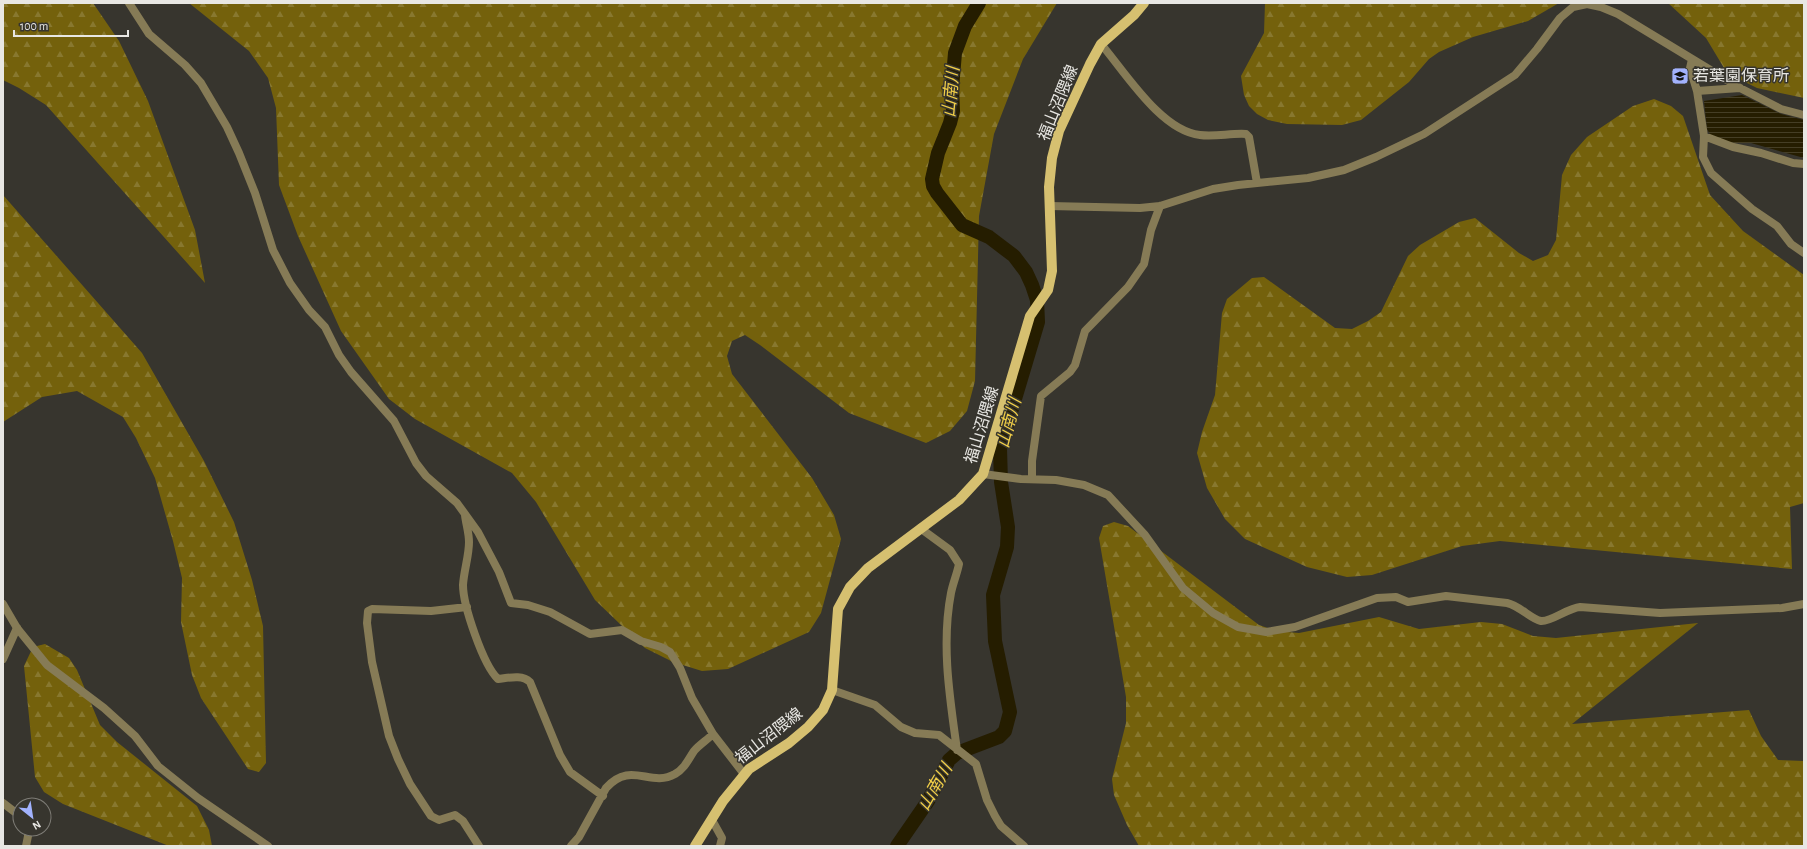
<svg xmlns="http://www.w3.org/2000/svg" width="1807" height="849" font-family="'Alegreya Sans','Noto Sans JP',sans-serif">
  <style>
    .forest { fill: url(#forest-firs) }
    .water { fill: url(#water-rules) }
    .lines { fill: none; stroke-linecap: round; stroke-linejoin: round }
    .river { stroke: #251d00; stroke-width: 14 }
    .minor { stroke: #867b56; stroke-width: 8 }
    .tertiary { stroke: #867b56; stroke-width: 8 }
    .primary { stroke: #d6c070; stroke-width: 10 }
    .labels { text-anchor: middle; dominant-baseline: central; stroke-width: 3; stroke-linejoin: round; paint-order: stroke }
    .poi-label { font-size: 16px; fill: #e8e7e3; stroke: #37352e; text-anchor: start }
    .street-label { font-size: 16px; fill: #e8e7e3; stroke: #37352e }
    .water-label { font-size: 17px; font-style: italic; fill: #f1cf48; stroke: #37352e }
  </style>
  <defs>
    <pattern id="forest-firs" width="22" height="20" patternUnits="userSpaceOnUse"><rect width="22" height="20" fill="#74610c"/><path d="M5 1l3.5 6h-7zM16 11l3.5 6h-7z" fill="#88782f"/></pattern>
    <pattern id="water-rules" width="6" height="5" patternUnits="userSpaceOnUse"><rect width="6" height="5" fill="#251d00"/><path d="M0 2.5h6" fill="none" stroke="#453e25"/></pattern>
  </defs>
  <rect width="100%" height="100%" fill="#37352e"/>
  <path class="forest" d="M3 3H93L119 41 148 101 195 230 205 283 46 105 19 88 3 80Z
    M189 3H1057L1023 59 994 134 979 216 975 381 967 411 950 431 926 443 849 413 760 345 745 335 732 341 727 356 732 374 812 478 834 515 841 539 821 613 809 632 728 669 702 671 673 662 645 648 595 600 536 502 512 473 415 419 389 399 341 331 298 236 279 185 276 108 268 78 249 51Z
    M1265 3H1559L1528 21 1473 37 1439 52 1429 59 1409 82 1361 120 1342 125 1287 124 1268 120 1257 114 1249 106 1244 95 1241 76 1264 33Z
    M1668 3H1804V98L1757 88 1727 73 1706 38Z
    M1654 99 1671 106 1683 116 1710 195 1743 231 1804 275V503L1790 507 1792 569 1500 541 1462 546 1372 575 1347 577 1307 567 1245 539 1225 519 1207 488 1197 453 1202 432 1215 395 1222 313 1227 299 1252 278 1264 277 1335 328 1352 329 1368 321 1381 312 1408 256 1420 245 1459 222 1475 218 1519 253 1533 261 1548 255 1556 240 1562 175 1571 155 1587 137 1633 106Z
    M3 195 142 353 204 461 234 522 252 580 263 626 266 763 259 772 248 769 201 698 192 675 181 622 182 578 173 541 155 478 136 438 123 417 77 391 42 397 3 422Z
    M1114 522 1128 526 1259 625 1276 631 1299 633 1379 617 1419 629 1481 622 1502 624 1533 636 1556 638 1698 623 1572 724 1749 710 1761 736 1778 760 1804 761V846H1139L1127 825 1114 795 1112 779 1126 723V697L1099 538 1103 526Z
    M45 644 69 658 77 670 100 725 117 742 197 806 209 830 212 846H169L63 804 44 792 35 777 24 666 33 647Z"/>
  <path class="water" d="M1742 95 1781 114 1804 120V158L1751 143H1734L1719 140 1711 136 1707 129 1704 101Z"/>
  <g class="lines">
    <path class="river" d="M897 846 928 801 949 760 957 753 999 737 1005 731 1010 712 995 641 993 595 1007 547 1008 527 1001 482 1000 449 1038 322 1037 300 1032 285 1026 272 1014 256 989 237 962 225 937 193 933 186 932 179 938 153 950 123 953 111 952 88 955 53 965 26 979 3"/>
    <path class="minor" d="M129 3 149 34 185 65 201 83 227 127 239 153 255 193 273 250 290 283 309 310 325 327 339 355 351 372 394 421 416 463 426 476 457 503 478 532 499 572 511 603 528 605 550 612 590 634 622 630 641 641 661 647 670 652 680 668 692 698 713 734 744 774
      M1101 44C1125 72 1161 131 1200 135 1215 137 1231 133 1246 134L1249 137 1257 183
      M1692 59 1690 68 1697 91 1704 136 1703 157 1711 173 1752 209 1777 226 1791 244 1804 253
      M1697 91 1740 88
      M1704 136 1733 147 1761 153 1793 163 1804 164
      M1050 206 1140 208 1160 206 1213 189 1238 185 1308 178 1344 170 1376 157 1424 134 1515 75 1537 49 1560 18 1573 7 1587 4 1601 7 1618 14 1740 88 1781 109 1804 115
      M983 474 1021 479 1056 480 1084 485 1108 495 1145 535 1183 588 1213 613 1238 627 1266 632 1295 627 1377 598 1396 597 1408 602 1446 596 1507 603C1520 606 1531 619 1541 621 1551 622 1568 608 1580 607L1660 613 1782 608 1804 604
      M1032 479V461L1041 396 1070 372 1075 365 1085 331 1128 287 1144 264 1151 230 1160 206
      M465 515C466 524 469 533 469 542 469 556 464 570 463 585 463 605 483 665 498 679 508 678 522 674 530 682L560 755 570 772 603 796
      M920 528 950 550 959 564C957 574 953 583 951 593 941 645 950 699 957 750
      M467 607 431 611 372 609 368 611 367 623 372 662 389 736 398 759 410 784 431 816 439 820 455 815 463 821 479 846
      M3 659 17 628
      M832 690 875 705 901 727 915 733 939 735 976 764 987 800 995 816 1001 826 1024 846
      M3 803 20 816
      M712 820 722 838 720 846
      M26 846 28 836V829
      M571 846 579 837 606 788C631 760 650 788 675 774 685 768 688 760 694 751 699 745 707 740 713 734"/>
    <path class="tertiary" d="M3 604 17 628 47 665 104 708 135 736 158 766 198 798 268 846"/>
    <path class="primary" d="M695 846 723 801 749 769 789 743 808 727 823 710 832 690 838 609 850 587 868 568 959 500 983 474 1030 316 1048 290 1052 271 1049 187 1052 158 1059 131 1090 64 1101 44 1134 15 1144 3"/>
  </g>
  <defs>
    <g id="school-square" transform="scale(0.9)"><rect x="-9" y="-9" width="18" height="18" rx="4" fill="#a2b2fd" stroke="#37352e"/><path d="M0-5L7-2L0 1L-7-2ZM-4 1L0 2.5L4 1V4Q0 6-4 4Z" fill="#111"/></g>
  </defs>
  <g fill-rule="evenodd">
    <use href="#school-square" x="1680" y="76"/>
  </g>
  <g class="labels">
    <g class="poi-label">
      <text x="1693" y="76">若葉園保育所</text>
    </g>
    <g class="street-label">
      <text transform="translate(1058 103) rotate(-68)">福山沼隈線</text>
      <text transform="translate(982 425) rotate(-73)">福山沼隈線</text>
      <text transform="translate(769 736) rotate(-38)">福山沼隈線</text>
    </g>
    <g class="water-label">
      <text transform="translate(951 92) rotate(-85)">山南川</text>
      <text transform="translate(1009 423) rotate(-75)">山南川</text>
      <text transform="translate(935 787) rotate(-60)">山南川</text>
    </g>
  </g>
  <rect width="1807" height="849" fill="none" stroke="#e8e7e3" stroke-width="8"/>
  <g transform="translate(32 817) rotate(150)"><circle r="19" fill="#37352e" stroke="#7e7c76"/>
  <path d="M0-3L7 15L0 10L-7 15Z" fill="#a2b2fd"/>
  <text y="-6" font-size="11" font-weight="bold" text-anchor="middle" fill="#e8e7e3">N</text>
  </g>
  <path d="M14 30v6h114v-6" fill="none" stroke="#e8e7e3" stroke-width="2"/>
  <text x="20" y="30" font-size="12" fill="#e8e7e3" stroke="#37352e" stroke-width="3" paint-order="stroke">100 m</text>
</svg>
